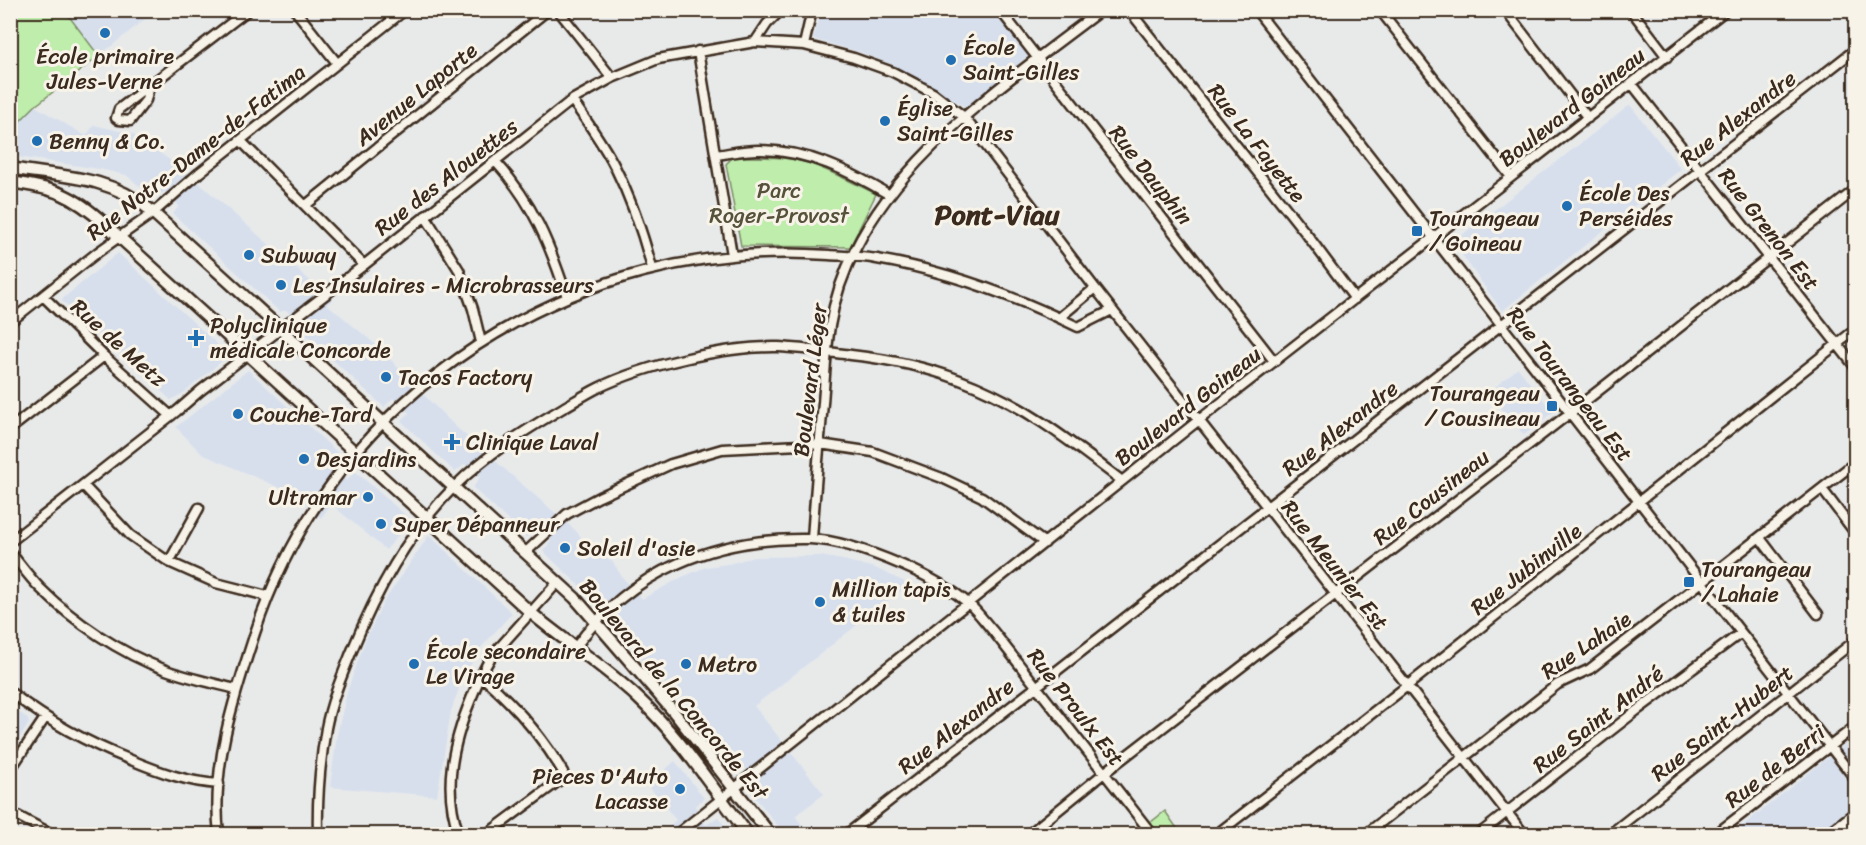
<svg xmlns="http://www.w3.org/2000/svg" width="1866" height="845" font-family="Sriracha,sans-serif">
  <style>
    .built { fill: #d7dfed }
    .green { fill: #beedac; stroke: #7c8c65; stroke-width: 1.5 }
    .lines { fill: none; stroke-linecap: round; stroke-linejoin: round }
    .street-casing { stroke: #3b2a1e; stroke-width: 13 }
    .secondary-casing { stroke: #3b2a1e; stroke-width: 15 }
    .street { stroke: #f7f3e8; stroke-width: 8 }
    .secondary { stroke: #f7f3e8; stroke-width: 10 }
    .poi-dot { fill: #1f6fb2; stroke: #f7f3e8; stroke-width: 2 }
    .labels { text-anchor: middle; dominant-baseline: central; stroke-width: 6; stroke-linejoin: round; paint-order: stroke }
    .poi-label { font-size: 22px; fill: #3b2a1e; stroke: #f7f3e8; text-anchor: start }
    .street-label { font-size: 22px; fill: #3b2a1e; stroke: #f7f3e8 }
    .park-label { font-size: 22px; fill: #55513a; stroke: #f7f3e8 }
    .district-label { font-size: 28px; font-weight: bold; fill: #3b2a1e; stroke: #f7f3e8 }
  </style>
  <rect width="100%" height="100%" fill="#e8eaea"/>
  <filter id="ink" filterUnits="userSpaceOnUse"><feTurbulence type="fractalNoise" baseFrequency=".0167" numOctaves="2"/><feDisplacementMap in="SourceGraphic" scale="12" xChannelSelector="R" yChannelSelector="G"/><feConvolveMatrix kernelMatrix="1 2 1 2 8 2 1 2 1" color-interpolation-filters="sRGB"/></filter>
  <g filter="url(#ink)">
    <path class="built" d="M65 11H155L99 56Z
      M822 11H995L1029 55 966 107 893 65 860 52 813 39Z
      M1630 105 1681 169 1502 311 1453 242Z
      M35 106 86 136 94 125 132 134 183 169 332 300 327 304 382 350 415 387 424 395 456 427 576 531 588 546 613 562 622 577 642 599 682 577 706 567 728 564 754 557 820 556 843 560 875 568 909 584 754 706 824 794 795 816 809 834H784L751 792 758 785 745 767 736 772 701 724 640 657 611 623 618 615 604 599 597 602 543 551 551 541 538 530 526 537 473 488 480 477 465 464 455 472 401 421 409 413 393 398 384 407 305 334 308 330 286 310 280 312 173 214 179 206 165 191 154 198 126 175 100 169 11 156 10 130Z
      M118 253 229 355 185 392 171 400 61 300Z
      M1518 368 1553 412 1524 435 1488 393Z
      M248 370 339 454 330 465 347 481 355 471 411 520 386 550 331 504 321 518 297 495 202 454 176 427Z
      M429 535 512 613 479 650 463 678 451 711 437 796 330 787 337 734 348 689 365 641 383 603Z
      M11 706 27 718 29 723 11 752Z
      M1855 737V834H1732L1825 760Z
      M675 761 704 798 695 806 706 825 718 817 731 834H661L676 820 648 785Z"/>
    <path class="green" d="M11 10 65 11 99 56 35 106 11 130Z
      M733 157C757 157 785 156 808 163 831 171 854 183 876 194L850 247 741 246 726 164Z
      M1165 811 1181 834H1152L1146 826Z"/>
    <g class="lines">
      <g class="street-casing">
        <path id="street" d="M295 10 337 63
          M558 10 612 78
          M1000 10 1274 361
          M1129 10 1308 236 1355 299
          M1256 10 1856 780
          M1380 10 1511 177
          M1505 10 1588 118
          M1631 10 1667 57
          M755 42 767 24 781 10
          M804 45 812 10
          M698 51 732 255
          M1632 84 1856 368
          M149 87 146 100 130 121 119 120 116 118 119 109 248 10
          M572 100C587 122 603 143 615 167 631 199 643 234 652 268
          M241 141 364 265
          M716 155C731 153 747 149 762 150 809 151 849 171 888 194
          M495 161C533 202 550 245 567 297
          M306 205 548 10
          M425 216 459 270 473 309 481 342
          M43 296 104 356 171 416
          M1059 318 1095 288
          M10 322 98 252 153 213 199 173 405 10
          M10 429 104 356
          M83 485 130 535 169 562 216 583 267 596
          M1822 489 1856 534
          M1760 538 1818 614
          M812 539C815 494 819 449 823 403 825 378 826 352 830 326 853 183 994 92 1101 10
          M10 542 177 411 200 391 364 265 572 100 612 78 658 59 755 42 804 45 854 58 893 72 933 93 964 117 1095 288 1524 834
          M10 552C20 564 29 577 40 588 74 622 120 653 166 670 188 678 213 683 236 689
          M526 552 567 514 599 497 671 464 722 449 820 444 873 452 942 478 982 497 1045 543
          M169 562 199 508
          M575 648C630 570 716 537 810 539 840 540 874 553 902 565 925 575 950 587 969 604 978 612 985 622 993 631L1152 834
          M481 676C513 703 541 735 563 772L560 780 487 834
          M10 692C51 723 84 741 131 760 160 772 187 782 219 784
          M10 770 45 718
          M10 812 52 834
          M219 834C211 766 234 697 255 633 335 390 575 236 829 255 845 256 861 256 877 259 948 271 1013 295 1078 327L1112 310
          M318 834C317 799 320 763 326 728 331 702 341 678 351 653 376 592 407 534 454 487 487 454 524 431 563 408 575 401 586 394 598 388 645 365 725 346 778 347 802 348 827 352 851 355 887 359 926 367 960 380 1022 403 1070 441 1122 481
          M459 834C442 788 453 743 471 699 477 684 483 670 491 657L558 582
          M677 834 1204 416 1726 10
          M847 834 1856 49
          M1029 834 1104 773 1570 413 1856 189
          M1217 834 1407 686 1856 329
          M1366 834 1558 684 1590 669 1856 462
          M1479 834 1636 711 1741 633
          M1610 834 1856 640
          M1716 834 1856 726"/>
      </g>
      <g class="secondary-casing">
        <path id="secondary" d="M10 168C61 177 107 175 149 209L575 598 673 711 770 834
          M10 182C54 188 72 194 105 224L530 612C565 642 605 666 638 698 681 738 712 788 748 834
          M1829 834 1856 813"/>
      </g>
      <use href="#street" class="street"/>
      <use href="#secondary" class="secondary"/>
    </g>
  </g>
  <g class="poi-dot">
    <circle cx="105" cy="33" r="6"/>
    <circle cx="951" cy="60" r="6"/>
    <circle cx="885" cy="121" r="6"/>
    <circle cx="37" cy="141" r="6"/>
    <circle cx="1567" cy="206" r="6"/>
    <rect x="1411" y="225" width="12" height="12" rx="3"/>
    <circle cx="249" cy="255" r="6"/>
    <circle cx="281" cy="285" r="6"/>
    <path d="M193 329h6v6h6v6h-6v6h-6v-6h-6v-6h6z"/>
    <circle cx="386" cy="377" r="6"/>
    <rect x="1546" y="400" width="12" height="12" rx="3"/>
    <circle cx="238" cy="414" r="6"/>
    <path d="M449 433h6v6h6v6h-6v6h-6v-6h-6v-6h6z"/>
    <circle cx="304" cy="459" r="6"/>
    <circle cx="368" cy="497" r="6"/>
    <circle cx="381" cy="524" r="6"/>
    <circle cx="565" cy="548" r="6"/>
    <rect x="1683" y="576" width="12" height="12" rx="3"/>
    <circle cx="820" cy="602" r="6"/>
    <circle cx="414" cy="664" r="6"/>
    <circle cx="686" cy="664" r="6"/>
    <circle cx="680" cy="789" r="6"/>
  </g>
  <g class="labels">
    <g class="poi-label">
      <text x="963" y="47">École<tspan x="963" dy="25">Saint-Gilles</tspan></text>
      <text x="105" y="56" text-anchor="middle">École primaire<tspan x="105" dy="25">Jules-Verne</tspan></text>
      <text x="897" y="108">Église<tspan x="897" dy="25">Saint-Gilles</tspan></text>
      <text x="49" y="141">Benny &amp; Co.</text>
      <text x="1579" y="193">École Des<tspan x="1579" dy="25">Perséides</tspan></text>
      <text x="1429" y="218">Tourangeau<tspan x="1429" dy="25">/ Goineau</tspan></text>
      <text x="261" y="255">Subway</text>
      <text x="293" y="285">Les Insulaires - Microbrasseurs</text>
      <text x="210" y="325">Polyclinique<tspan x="210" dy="25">médicale Concorde</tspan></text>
      <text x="398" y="377">Tacos Factory</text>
      <text x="1540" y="393" text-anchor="end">Tourangeau<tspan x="1540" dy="25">/ Cousineau</tspan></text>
      <text x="250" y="414">Couche-Tard</text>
      <text x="466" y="442">Clinique Laval</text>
      <text x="316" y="459">Desjardins</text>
      <text x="356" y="497" text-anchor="end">Ultramar</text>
      <text x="393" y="524">Super Dépanneur</text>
      <text x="577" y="548">Soleil d'asie</text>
      <text x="1701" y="569">Tourangeau<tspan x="1701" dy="25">/ Lahaie</tspan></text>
      <text x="832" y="589">Million tapis<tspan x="832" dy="25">&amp; tuiles</tspan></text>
      <text x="426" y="651">École secondaire<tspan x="426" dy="25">Le Virage</tspan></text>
      <text x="698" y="664">Metro</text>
      <text x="668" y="776" text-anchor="end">Pieces D'Auto<tspan x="668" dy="25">Lacasse</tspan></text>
    </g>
    <g class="street-label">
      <text transform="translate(416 94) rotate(-39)">Avenue Laporte</text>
      <text transform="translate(1572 107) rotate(-38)">Boulevard Goineau</text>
      <text transform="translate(1738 118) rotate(-38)">Rue Alexandre</text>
      <text transform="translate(1257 143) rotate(52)">Rue La Fayette</text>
      <text transform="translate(196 152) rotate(-38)">Rue Notre-Dame-de-Fatima</text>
      <text transform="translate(1151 175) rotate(52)">Rue Dauphin</text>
      <text transform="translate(446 177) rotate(-38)">Rue des Alouettes</text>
      <text transform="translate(1769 229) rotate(52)">Rue Grenon Est</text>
      <text transform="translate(119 343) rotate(42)">Rue de Metz</text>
      <text transform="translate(810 380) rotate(-83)">Boulevard Léger</text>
      <text transform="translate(1570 384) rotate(52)">Rue Tourangeau Est</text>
      <text transform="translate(1188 406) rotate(-38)">Boulevard Goineau</text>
      <text transform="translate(1340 428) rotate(-38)">Rue Alexandre</text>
      <text transform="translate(1431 497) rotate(-38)">Rue Cousineau</text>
      <text transform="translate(1335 565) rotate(52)">Rue Meunier Est</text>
      <text transform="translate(1526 569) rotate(-38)">Rue Jubinville</text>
      <text transform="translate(1586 645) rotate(-34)">Rue Lahaie</text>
      <text transform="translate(674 689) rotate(50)">Boulevard de la Concorde Est</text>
      <text transform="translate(1076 707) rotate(52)">Rue Proulx Est</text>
      <text transform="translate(1598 719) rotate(-38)">Rue Saint André</text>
      <text transform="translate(1722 723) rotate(-38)">Rue Saint-Hubert</text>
      <text transform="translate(956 726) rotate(-38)">Rue Alexandre</text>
      <text transform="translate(1775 766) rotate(-38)">Rue de Berri</text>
    </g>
    <g class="park-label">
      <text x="779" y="190">Parc<tspan x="779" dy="25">Roger-Provost</tspan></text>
    </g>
    <g class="district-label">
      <text x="997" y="214">Pont-Viau</text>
    </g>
  </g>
  <rect width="1866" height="845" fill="none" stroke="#f7f3e8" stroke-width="36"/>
  <rect x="18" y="18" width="1830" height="809" fill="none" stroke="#3b2a1e" stroke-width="2" filter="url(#ink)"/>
</svg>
